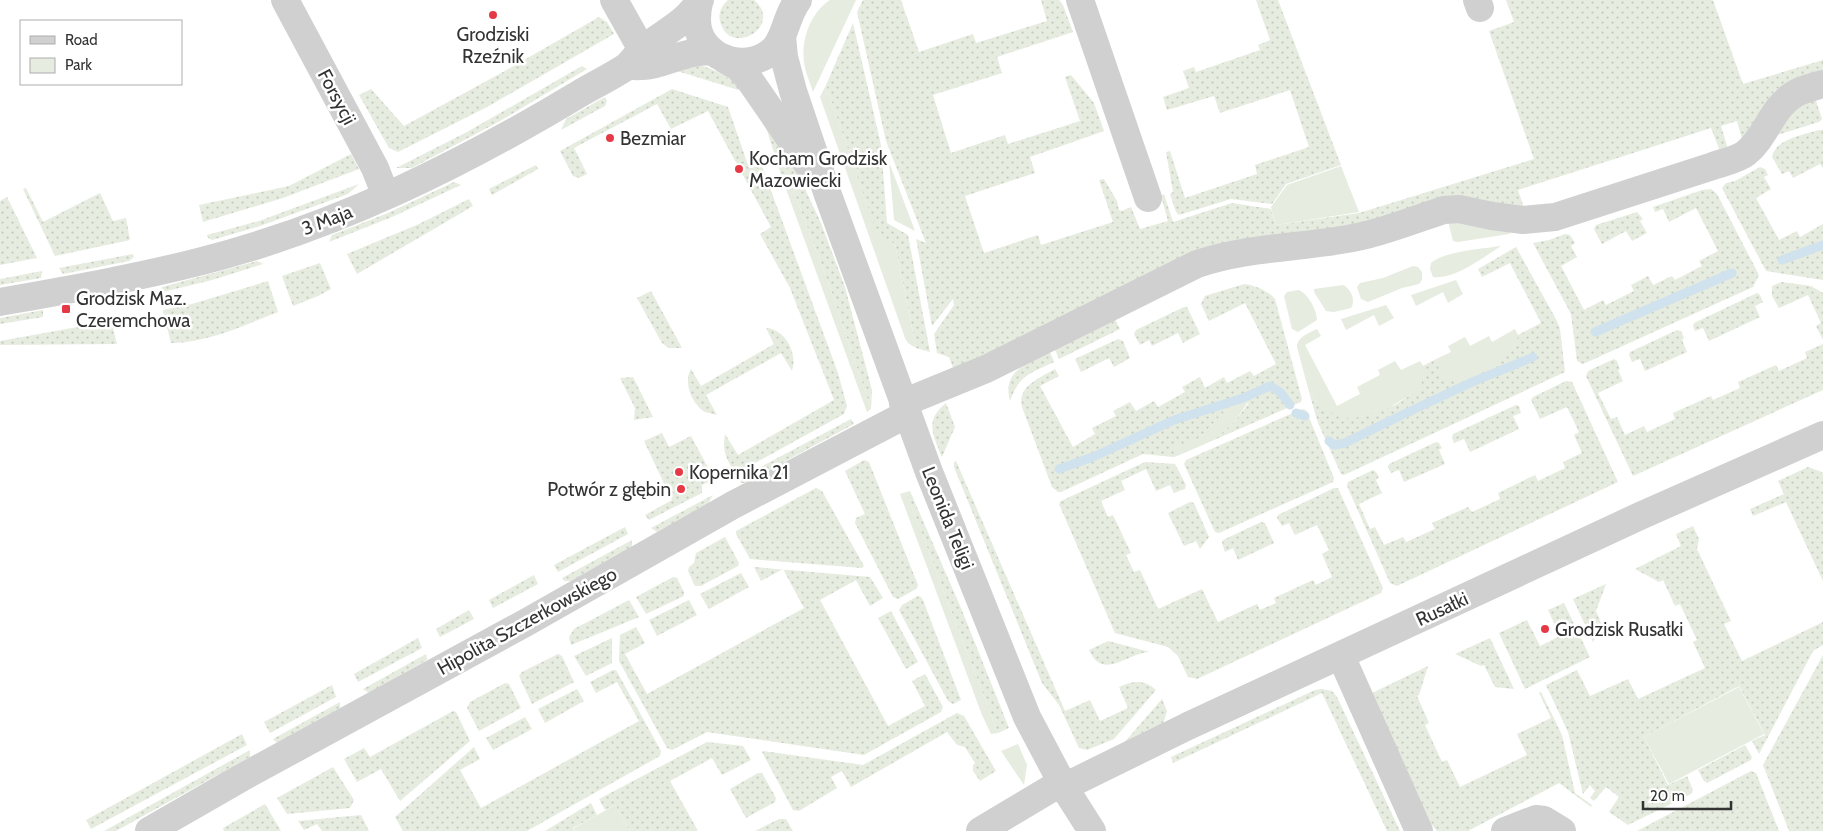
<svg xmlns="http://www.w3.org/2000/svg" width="1823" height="831" font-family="Cabin,sans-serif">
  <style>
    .grass { fill: url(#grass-dots) }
    .green { fill: #e6ecdf }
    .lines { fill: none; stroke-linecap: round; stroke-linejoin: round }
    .stream { stroke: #cfe2ee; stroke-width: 9 }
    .minor { stroke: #d0d0d0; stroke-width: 28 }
    .poi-dot { fill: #e63946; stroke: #fff; stroke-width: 2 }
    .labels { text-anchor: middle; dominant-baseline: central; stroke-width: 5; stroke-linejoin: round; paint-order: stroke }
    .poi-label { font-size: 19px; fill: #333; stroke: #fff; text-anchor: start }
    .street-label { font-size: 19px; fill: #333; stroke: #fff }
  </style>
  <defs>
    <pattern id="grass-dots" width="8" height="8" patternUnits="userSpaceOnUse" patternTransform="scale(1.25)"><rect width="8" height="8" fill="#e6ecdf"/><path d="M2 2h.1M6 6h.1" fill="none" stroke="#c6cbc0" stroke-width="1.8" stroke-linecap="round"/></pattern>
  </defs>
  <rect width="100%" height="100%" fill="#fff"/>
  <path class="grass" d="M728 0H754C785 26 729 59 720 21 718 13 722 5 728 0Z
    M863 0H901L919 52 973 34 976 43 1047 21 1041 0H1059L1063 5 1073 32 997 57 1002 73 933 95 951 153 1005 135 1008 144 1080 121 1065 77 1071 75 1094 103 1104 131 1030 157 1035 173 965 196 984 253 1038 235 1041 245 1113 222 1099 180 1104 179 1117 201 1119 210 1122 211 1131 207 1140 229 1168 221 1161 196 1164 194 1173 222 1232 203 1271 209 1276 225 1359 213 1534 159 1489 31 1514 22 1506 0H1713L1743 84 1823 60V73L1777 89 1772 94 1742 139 1737 121 1721 126 1728 149 1720 151 1711 128 1518 190 1524 208 1364 224 1312 234 955 373 949 357 937 353 934 334 954 305 953 299 932 326 916 239 926 243 886 141 857 12Z
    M1256 0H1278L1341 165 1286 184 1272 204 1231 199 1179 215 1176 212 1170 194 1173 192 1166 152 1170 151 1185 198 1257 174 1255 165 1309 147 1290 90 1220 113 1214 96 1167 110 1163 97 1189 88 1183 71 1194 67 1196 72 1260 50 1258 45 1270 40Z
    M599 17 607 22 614 34 487 107 398 152 389 148 359 95 371 89 404 126 503 72Z
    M853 23 881 145 887 223 908 235 930 352 916 348 895 244 877 235 826 85Z
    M700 65C718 71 732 78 745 92L674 70Z
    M582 66 587 69 500 121 412 168H396L467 132Z
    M672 89 728 107 749 168 762 166 838 373 847 406 844 414 746 468 740 467 734 471C726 459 722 449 725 434L738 455 834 400 790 288 760 234 771 227 708 111 671 129 657 104 574 148 587 174 579 178 573 176 560 151Z
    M605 97 607 101 605 106 561 130 566 119Z
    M1815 98 1822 119 1819 122 1774 136 1790 113Z
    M764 121 792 161 821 223 845 287 872 390 871 409 830 287 789 179 782 178Z
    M1819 130H1823V168L1820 164 1793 178 1789 171 1782 174 1772 157C1776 138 1804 135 1819 130Z
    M351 154 359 169 283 198 203 222 199 205 289 186Z
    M536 165 538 169 492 195 489 189Z
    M1760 167 1765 169 1768 175 1764 177 1771 189 1756 198 1779 240 1797 231 1800 237 1823 224V280L1766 271 1722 188 1726 183 1735 181Z
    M454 182 461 185 392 217 329 242 332 235 388 213Z
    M359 184 348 194 260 226 212 240 208 238 207 235 259 221Z
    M26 188 43 222 100 193 113 221 126 218 130 240 55 256 23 189Z
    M1711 189 1717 194 1759 275 1753 287 1583 364 1577 361 1571 314 1533 243 1549 240 1565 234 1570 235 1575 243 1571 246 1577 257 1561 266 1584 310 1603 300 1606 305 1634 291 1631 285 1648 276 1653 285 1672 276 1675 280 1702 266 1699 261 1718 251 1696 208 1669 222 1663 209 1655 212 1653 207 1702 190Z
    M7 197 37 258 0 265V201Z
    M469 199 473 206 357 274 347 254 419 224Z
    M1637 212 1643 219 1640 221 1647 233 1632 241 1626 231 1602 244 1594 229 1596 225Z
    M1516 247 1557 321 1560 329 1565 372 1344 475 1341 474 1318 423 1309 392 1316 401 1361 417 1395 405 1419 389 1424 375 1423 366 1436 359 1444 377 1503 357 1515 345 1518 335 1541 323 1510 263 1482 277 1478 269Z
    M133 254 134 257 129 261 63 274 59 268Z
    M257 261 263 264 212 280 159 293 162 287Z
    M320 263 331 289 318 296 293 306 282 276Z
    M42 271 41 278 0 285V279Z
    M268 281 278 312C244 325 208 343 171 343L163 310 192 304Z
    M1782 282 1811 286 1823 293V340L1816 326 1821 323 1808 295 1779 308 1772 296V286Z
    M1244 284C1254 285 1269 291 1275 299L1302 399 1301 402 1214 440 1235 421 1249 403H1233L1198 439 1175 447 1182 454 1174 457 1143 454 1061 492H1058L1052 487 1022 407C1017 386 1040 378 1055 369L1059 376 1040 386 1073 447 1095 434 1092 428 1116 416 1113 411 1130 402 1136 411 1154 401 1158 407 1185 392 1182 387 1200 377 1205 388 1224 377 1227 383 1250 371 1254 376 1276 364 1245 303 1209 321 1201 304 1205 296Z
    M651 291 682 348H669L662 343 637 298Z
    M1757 293 1760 295 1763 302 1755 306 1760 317 1709 341 1703 328 1695 331 1693 326 1694 323Z
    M1184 307H1187L1200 334 1183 343 1178 333 1152 346 1149 340 1140 345 1134 334 1136 330Z
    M43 310V317L0 324V318Z
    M1115 319 1120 329 1059 359 1055 350Z
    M111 321 117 344 0 345V341Z
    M766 328C785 329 798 353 792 371L781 353 706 395 717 415C714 414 709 413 705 412 692 405 683 382 691 369L701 386 774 344Z
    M1677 330 1681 331 1684 338 1682 340 1687 352 1645 371 1640 359 1632 362 1629 355 1630 352Z
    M1118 339 1123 341 1130 358 1114 367 1109 358 1081 372 1075 359Z
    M1823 344V390L1633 476 1586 376 1588 371 1614 359 1617 361 1620 369 1618 370 1623 381 1598 393 1611 419 1617 417 1625 435 1644 426 1647 432 1675 419 1673 413 1711 396 1713 400 1740 388 1738 382 1776 365 1779 371 1807 358 1805 352Z
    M1050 352 1054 362C1031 373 1019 375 1010 401 1002 370 1027 364 1050 352Z
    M633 377 653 417 634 420 635 408 620 378Z
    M1566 381 1572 382 1618 482 1397 586 1390 583 1347 486 1348 482 1373 470 1376 472 1379 477 1376 480 1382 493 1359 504 1370 529 1375 527 1384 545 1403 537 1406 542 1435 529 1432 523 1468 507 1472 512 1500 499 1498 493 1535 475 1538 481 1565 468 1563 462 1582 453 1574 435 1579 432 1567 407 1540 419 1531 400 1533 397Z
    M946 403 955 427 942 457C933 435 924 421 946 403Z
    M1516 405 1519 406 1521 413 1513 416 1519 429 1470 452 1464 439 1454 443 1452 438 1453 434Z
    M1302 409 1306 410 1334 478 1333 482 1219 533 1215 532 1184 464 1186 460Z
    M851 419 854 424 745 483H742L738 479Z
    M662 433 669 447 691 436 714 479 702 485V493L649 520 645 515 672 500 644 441Z
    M1436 442 1439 443 1442 448 1439 450 1445 464 1404 482 1399 470 1391 473 1388 467 1389 464Z
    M864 460 869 462 918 585 916 589 898 599 893 597 855 523 856 518 865 514 845 471Z
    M956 461 1065 711 1090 700 1100 721 1128 708 1119 687C1133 681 1144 679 1156 690L1114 739 1087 750 1079 748 1059 705 1042 683 954 467V462Z
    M1145 462 1175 464 1186 485 1185 489 1174 493 1170 485 1156 491 1146 469 1121 481 1125 490 1101 501 1108 517 1113 515 1131 553 1126 555 1134 572 1140 570 1158 609 1202 589 1218 622 1257 604 1260 610 1276 603 1274 598 1313 580 1316 585 1332 577 1322 554 1329 550 1317 525 1295 535 1289 523 1282 526 1277 518 1278 515 1334 488H1338L1383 588 1381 593 1197 679 1188 677 1178 656 1168 647 1115 633 1059 504 1061 501Z
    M1808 467 1822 472 1823 475V581L1786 502 1753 516 1750 509 1784 494 1778 481Z
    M816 488 822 491 864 566 862 568 750 559 736 534V531Z
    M910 491 961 608 1009 728 998 733 906 492Z
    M713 495 708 504 657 532 651 528Z
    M1190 502 1194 503 1209 537 1200 549 1196 541 1184 546 1168 513Z
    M1261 522 1265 523 1274 543 1238 560 1233 548 1225 552 1222 543 1223 540Z
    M1693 526 1699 539 1697 549 1731 621 1724 624 1742 661 1823 622V645L1813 651 1759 754 1752 741 1765 735 1739 686 1644 737 1668 785 1687 776 1693 790 1691 794 1628 825 1609 812 1619 797 1606 787 1594 801 1590 798 1595 791 1590 785 1583 794 1568 732 1546 685 1577 670 1590 696 1628 679 1638 699 1705 668 1693 642 1697 640 1680 604 1675 606 1663 580 1659 582 1635 569 1681 546 1676 534Z
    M625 527 628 534 558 572 554 565Z
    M725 537 739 563 738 566 701 586H695L688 571 689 567 694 563 696 553Z
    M632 540V547L571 581H564L562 578Z
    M754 567 870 577 883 598 870 606 856 580 820 600 888 726 925 706 912 681 925 674 943 707 941 712 864 755 707 732 672 750 667 748 619 661 620 635 636 627 645 643 625 654 647 694 804 608 783 569 761 581Z
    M741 573 749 587 709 609 700 594Z
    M534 575 538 584 493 608 489 600Z
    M673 577 677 578 684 592V596L646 614 636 597Z
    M1606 584 1596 611 1603 627 1593 642 1573 599Z
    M918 596 921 597 923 600 961 700 953 704 948 701 899 610 902 605Z
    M629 600 639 617 571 645 569 637 574 629Z
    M689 600 697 615 657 636 649 620Z
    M1564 603 1590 657 1525 689 1499 633 1527 620 1540 646 1560 636 1548 610Z
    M469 610 474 619 440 637 436 629Z
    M891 611 918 662 906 669 878 618Z
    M418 638 422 648 358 682 354 674Z
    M612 638V663L586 676 574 656Z
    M1490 638 1514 689 1495 687 1484 665 1481 666 1455 654Z
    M1108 641 1150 652C1128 652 1103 682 1089 650Z
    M426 654 427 660 369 693 363 689Z
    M558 654 562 656 574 682 532 704 519 676 522 672Z
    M1823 655V831H1789L1763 765Z
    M1428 666 1419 695 1417 696 1429 723 1425 725 1442 762 1447 760 1460 787 1527 755 1517 734 1551 718 1539 693 1541 692 1562 735 1575 793 1592 805 1591 807 1559 783 1468 831H1437L1432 825 1370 694Z
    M613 670H616L661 751 660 756 527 831H403L395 817 474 747 480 759 460 770 481 808 639 721 617 682 596 693 590 682Z
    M505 683 509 684 521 708 479 731 467 708 470 702Z
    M332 685 336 697 270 733 264 722Z
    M577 689 584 701 545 723 538 709Z
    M1322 689 1332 691 1337 697 1400 831H1387L1322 693 1173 763 1171 757 1315 690Z
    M1162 699 1167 711 1163 724 1123 744Z
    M340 702V708L279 742H276L273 739Z
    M453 711 456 712 470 741 400 801 381 769 357 782 344 759 364 748 370 757Z
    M957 713 964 716 996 771 980 781 973 771V765L975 763 965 747 957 745 947 732 851 787 842 771 831 777 837 788 799 811 793 810 762 752 763 751 863 765Z
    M525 717 532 729 493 750 486 738Z
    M242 734 247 745 91 829 86 820Z
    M707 742 743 746 751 760 722 775 712 758 670 781 698 831H630L615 805 605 810 599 799Z
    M1745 745 1752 757 1751 760 1707 783 1704 781 1698 770Z
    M250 750V757L116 831H104Z
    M333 767 354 800 350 808 287 814 277 798Z
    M1751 771 1756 773 1779 831H1637Z
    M758 773H762L776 798 775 802 746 818 730 789Z
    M591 803 597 815 573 828 575 831H545Z
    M265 804 281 831H224L223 828Z
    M361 815 369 831H322L317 824 304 830 298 821Z
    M779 819H786L793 831H755Z"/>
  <path class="green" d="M830 0H856L813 92C810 82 805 72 804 62 801 39 811 12 830 0Z
    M826 85 877 234 895 244 916 348 908 343 905 338 820 97Z
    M889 162 915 231 894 220Z
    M1341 166 1359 212 1276 225 1271 207 1287 185Z
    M782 178 789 179 830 287 871 409 867 412Z
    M1448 221 1513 230 1509 234 1458 242 1453 241Z
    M1501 246C1484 257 1454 280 1433 277L1430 269 1431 263C1445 251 1482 249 1501 246Z
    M1413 266 1418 267 1422 272V280L1419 284 1402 288 1368 302 1361 299 1357 287 1360 283 1383 278Z
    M1456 280 1463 294 1448 303 1443 292 1416 306 1411 295Z
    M1343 285C1351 289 1356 300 1351 308L1334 312 1326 311 1314 292V289Z
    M1299 290C1308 294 1317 310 1317 320L1298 332 1292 329 1284 296 1287 292Z
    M1386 305 1394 318 1379 326 1374 315 1346 330 1341 319Z
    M1317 329 1321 336 1305 345 1337 406 1360 394 1357 387 1380 375 1378 370 1395 361 1401 370 1420 361 1424 367V375L1420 389 1385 410 1361 417 1346 418 1339 417 1327 410 1316 401 1309 392 1297 347C1297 337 1309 333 1317 329Z
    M1515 329 1518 335C1517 339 1517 343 1514 346 1504 361 1462 392 1444 377 1440 373 1438 365 1436 359L1451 352 1448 346 1465 337 1470 346 1489 336 1492 342Z
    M1253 395 1235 421 1214 440 1182 454 1174 447 1198 439 1233 403Z
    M906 492 998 733 991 734 982 715 900 494Z
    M1739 687 1764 734 1669 784 1644 737Z
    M1018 744 1027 765 1024 785 1001 751Z
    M615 805 630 831H575L574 828Z"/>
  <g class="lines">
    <path class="stream" d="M1782 260 1823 245
      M1595 332 1732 273
      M1296 413 1305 416
      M1329 441 1334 445 1345 443C1385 423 1425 404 1466 385 1487 375 1511 367 1533 357
      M1059 469 1093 457 1174 420 1243 398 1270 386 1280 392 1290 405"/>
    <path class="minor" d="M285 0 375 168 386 196
      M614 0 642 50
      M1080 0 1148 198
      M1477 0 1480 8
      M699 2C697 11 696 19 698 29 706 62 751 73 775 48 786 35 786 16 798 0
      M782 36 784 57 793 91 828 195 929 472 1027 717 1064 787 1092 831
      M724 59 738 67 749 79 808 165
      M627 66C635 66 643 67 651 65 672 61 691 49 713 52
      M0 302C67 290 136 278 202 261 336 227 461 165 579 94 594 85 611 77 626 67 632 62 636 55 642 50 663 32 685 25 700 0
      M903 403 986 369 1197 264C1244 248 1293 248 1341 240 1376 235 1410 221 1444 210L1459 209 1492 216 1523 220 1555 217 1713 166C1724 162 1737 160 1746 153 1766 137 1772 108 1793 95 1802 89 1813 87 1823 84
      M1341 656 1419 831
      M1064 787 1188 726 1640 516 1823 435
      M149 831 241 778 527 622 733 505 907 414
      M980 831 1062 782
      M1505 831 1536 819 1544 820 1562 831"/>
  </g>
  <g class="poi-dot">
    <circle cx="493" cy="15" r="5"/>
    <circle cx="610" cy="138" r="5"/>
    <circle cx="739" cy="169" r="5"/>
    <rect x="61" y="304" width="10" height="10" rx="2.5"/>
    <circle cx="679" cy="472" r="5"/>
    <circle cx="681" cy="489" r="5"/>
    <circle cx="1545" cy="629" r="5"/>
  </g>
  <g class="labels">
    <g class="poi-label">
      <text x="493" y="34" text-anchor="middle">Grodziski<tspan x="493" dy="22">Rzeźnik</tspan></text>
      <text x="620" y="138">Bezmiar</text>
      <text x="749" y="158">Kocham Grodzisk<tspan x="749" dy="22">Mazowiecki</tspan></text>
      <text x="76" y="298">Grodzisk Maz.<tspan x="76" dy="22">Czeremchowa</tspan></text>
      <text x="689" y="472">Kopernika 21</text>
      <text x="671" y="489" text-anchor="end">Potwór z głębin</text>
      <text x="1555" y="629">Grodzisk Rusałki</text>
    </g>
    <g class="street-label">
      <text transform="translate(337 97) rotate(62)">Forsycji</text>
      <text transform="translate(327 220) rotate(-21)">3 Maja</text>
      <text transform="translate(948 518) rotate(68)">Leonida Teligi</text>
      <text transform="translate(1442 609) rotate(-25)">Rusałki</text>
      <text transform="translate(527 621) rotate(-29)">Hipolita Szczerkowskiego</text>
    </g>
  </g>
  <rect x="20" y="20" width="162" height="65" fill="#ffffff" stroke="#adadad"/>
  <rect x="30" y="36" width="25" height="8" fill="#d0d0d0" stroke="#adadad"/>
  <text x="65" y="45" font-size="15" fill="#333333">Road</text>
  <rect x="30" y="58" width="25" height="15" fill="#e6ecdf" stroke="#adadad"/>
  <text x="65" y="70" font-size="15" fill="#333333">Park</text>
  <path d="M1643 801v8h88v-8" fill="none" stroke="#333333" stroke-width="2.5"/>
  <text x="1650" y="801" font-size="15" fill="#333333" stroke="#ffffff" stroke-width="4" paint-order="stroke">20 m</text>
</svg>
